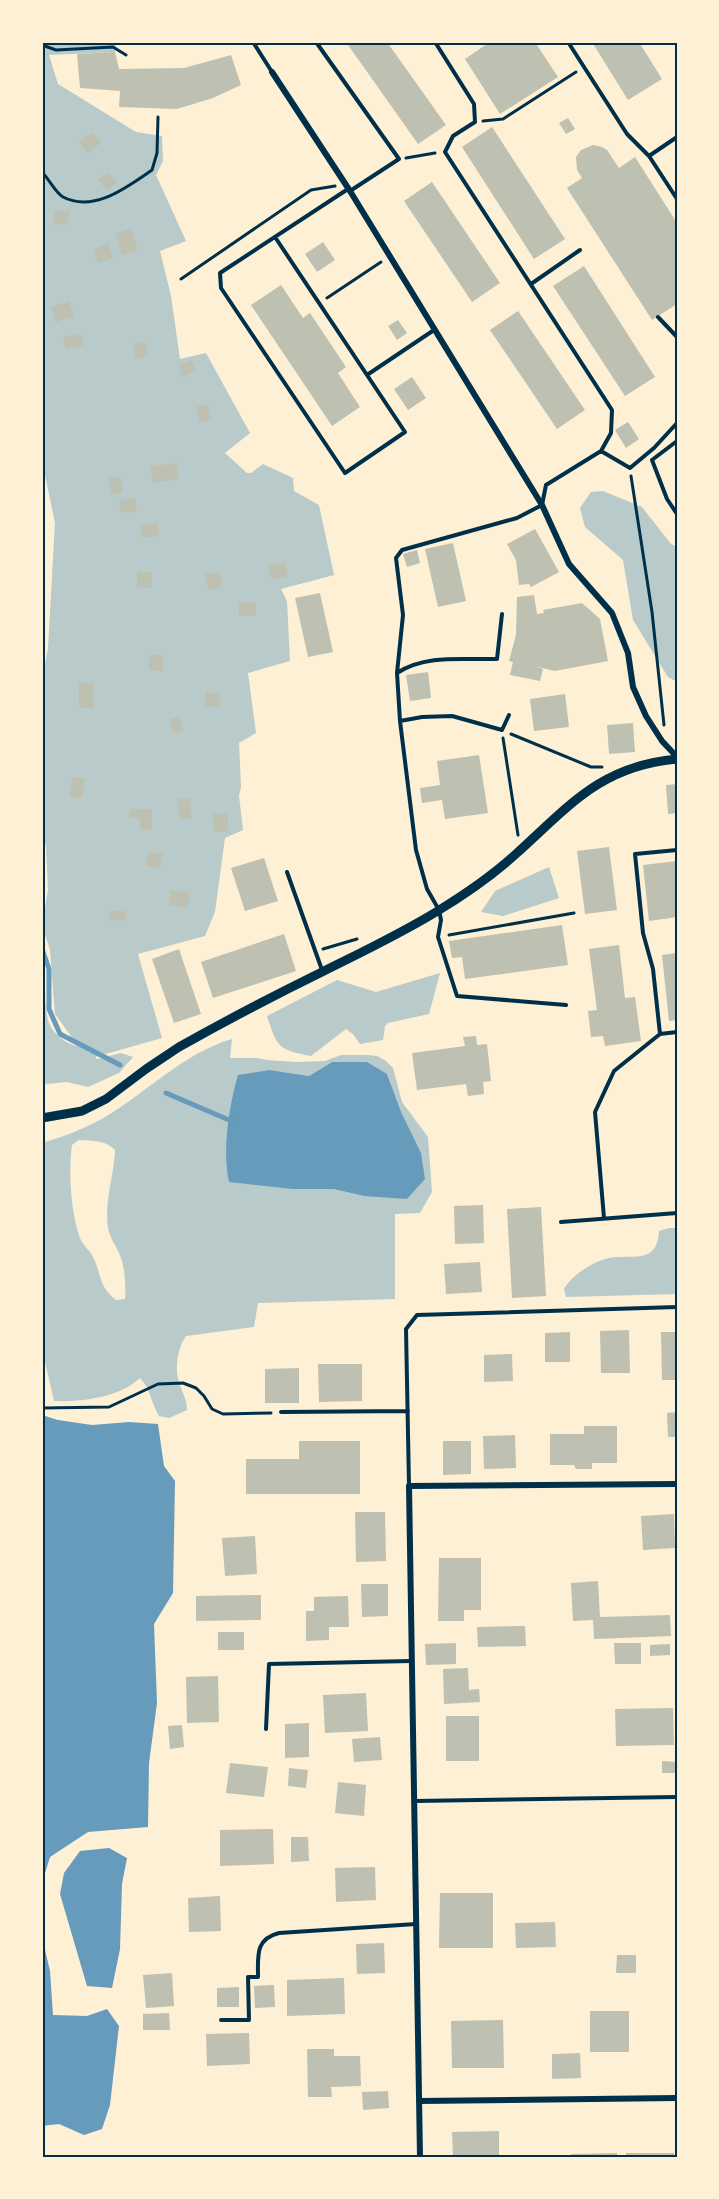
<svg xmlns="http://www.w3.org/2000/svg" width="719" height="2199" font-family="Arial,sans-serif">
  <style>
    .green { fill: #b9caca; fill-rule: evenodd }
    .water { fill: #669bbc }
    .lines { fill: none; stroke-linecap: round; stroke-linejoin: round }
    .stream { stroke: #669bbc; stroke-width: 5 }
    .building { fill: #bec0b2 }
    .path { stroke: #003049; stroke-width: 3 }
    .service { stroke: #003049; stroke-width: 4 }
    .minor { stroke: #003049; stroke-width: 6 }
    .tertiary { stroke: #003049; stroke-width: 9 }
    .neatline { fill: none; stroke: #003049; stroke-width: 2 }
  </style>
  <rect width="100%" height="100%" fill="#fdf0d5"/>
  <path class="green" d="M42 42H116L115 52 49 55 58 84 136 132 162 136 163 161 156 175 186 241 160 251 171 296 180 359 206 353 250 433 225 453 247 473H251L263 464 293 478 294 491 319 505 334 575 281 589 287 601 290 661 248 673 256 733 239 743 241 787 239 796 243 830 225 838 215 912 205 936 138 954 162 1038 95 1057 97 1059 121 1053 133 1057 119 1073 88 1087 67 1082 46 1084 42 1078V950C47 972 43 1001 48 1020 52 1034 66 1044 78 1046L55 1014 50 950 42 925 48 890 46 845 42 839V680L48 648 55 523 42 461Z
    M603 491 642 507 671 544 677 547V682L668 677 633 620 623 560 585 527 580 508 591 492Z
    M549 867 559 898 503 916 481 912 495 891Z
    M440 973 429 1014 388 1023 385 1026 383 1040 360 1044 353 1034 346 1029 311 1056C278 1050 277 1047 267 1016L337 980 376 992Z
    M232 1039 230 1058H257L267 1060 296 1062 325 1061 341 1055H368L377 1056 386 1061 393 1068 402 1102 428 1137 432 1192 420 1213 395 1214V1299L258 1303 254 1327 186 1336C179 1345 176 1362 177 1373 178 1386 187 1396 187 1410L169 1418 159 1416C151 1403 151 1389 140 1378 118 1398 82 1402 54 1401L42 1349V1143C66 1136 89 1127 110 1114 150 1089 185 1053 232 1039ZM332 1062 387 1074 402 1114 364 1196 333 1189H292L270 1070 309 1076ZM79 1140C94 1141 105 1140 115 1150 114 1177 104 1201 108 1228 110 1238 115 1244 119 1253 125 1265 126 1286 125 1299L116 1300C98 1286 102 1275 93 1257 90 1251 85 1247 82 1242 71 1220 68 1170 72 1145Z
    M669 1228H677V1294L566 1297 564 1289C572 1275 590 1264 605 1259 628 1252 657 1268 659 1231Z"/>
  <path class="water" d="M332 1062H367L387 1074 402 1114 421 1153 425 1179 407 1199 364 1196 333 1189H292L229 1182C222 1150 229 1106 238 1075L270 1070 309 1076Z
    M42 1415 58 1420 92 1425 129 1422 158 1424 164 1466 175 1481 173 1593 154 1624 157 1703 149 1763 148 1827 88 1832 50 1857 42 1883Z
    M109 1848 127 1858 122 1884 120 1949 112 1988 87 1986 60 1894 64 1873 80 1851Z
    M42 1937 50 1971 53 2015 87 2016 107 2009 119 2026 110 2105 102 2129 84 2135 59 2124 42 2126Z"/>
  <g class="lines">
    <path class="stream" d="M42 867V878
      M42 949 49 969V1009L60 1034 120 1065
      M166 1093 236 1123"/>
  </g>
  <path class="building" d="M346 42H387L446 125 418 144Z
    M490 42H535L558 77 500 114 465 59Z
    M592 42H639L662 79 628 100Z
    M115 52 119 69 184 68 231 55 241 85 213 98 177 109 119 107 120 91 80 88 77 54Z
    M568 118 575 129 566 134 559 123Z
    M492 127 565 239 534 259 462 147Z
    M93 132 101 143 87 153 79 142Z
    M593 145 602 147 607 150 619 168 635 157 677 223V304L652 320 567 188 582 178 577 170 576 157 581 150Z
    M108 172 117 183 107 191 98 180Z
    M432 182 500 283 472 302 404 201Z
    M54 211H69L68 225 54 224Z
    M130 229 138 250 122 255 115 234Z
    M323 242 335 260 317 272 305 254Z
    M108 243 113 258 98 263 93 249Z
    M584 266 655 377 625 396 553 286Z
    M281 285 303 318 310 313 346 367 338 373 360 407 332 426 251 305Z
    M69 301 74 316 56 322 51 307Z
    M518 311 585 410 557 429 490 330Z
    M398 320 407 333 397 340 388 326Z
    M81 333 84 345 66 350 63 338Z
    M145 341 148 356 136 359 133 344Z
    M192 360 196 372 182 377 178 365Z
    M412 377 426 398 408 410 394 389Z
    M208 404 211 419 200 422 196 407Z
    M628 422 639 439 626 448 615 430Z
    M176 463 179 479 153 483 150 467Z
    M121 477 123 493 111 494 109 478Z
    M135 498 137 511 121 513 119 500Z
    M157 522 159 536 142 538 140 525Z
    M535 529 559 572 531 587 529 584 519 585 516 560 507 544Z
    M453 543 466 601 438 607 425 549Z
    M417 550 420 563 407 567 403 554Z
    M284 562 288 576 272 580 268 566Z
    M137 571 152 572V588L137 587Z
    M219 572 222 587 208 590 205 574Z
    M320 593 333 652 308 657 295 598Z
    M534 595 537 614 544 613 543 610 582 603 600 619 608 661 555 671 534 666 543 669 540 681 510 675 513 662 509 661 516 635 517 597Z
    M239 602H256V616H239Z
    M149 655H163V671L149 670Z
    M428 672 431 698 410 701 406 675Z
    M79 683H94V708H79Z
    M206 692 220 694 219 707 205 706Z
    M565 694 569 727 534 731 530 699Z
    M180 717 183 731 173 733 170 719Z
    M633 723 635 752 609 754 607 725Z
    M479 755 488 813 445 819 442 800 422 803 420 788 440 785 437 761Z
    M72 777 85 779 82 798 69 797Z
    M677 784V813L668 814 666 785Z
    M190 798 192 818 179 819 177 799Z
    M130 809H152V830H140V818H130Z
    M213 814H228V831L214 832Z
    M609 847 617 910 585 914 577 851Z
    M148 852 163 854 160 869 146 866Z
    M264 858 278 901 245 911 231 868Z
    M677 861V917L649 921 643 865Z
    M171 890 190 893 187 908 169 905Z
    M110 910 125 911V921L109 920Z
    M562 925 568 965 465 979 462 957 452 958 449 941Z
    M284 934 296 971 213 998 201 962Z
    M619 945 625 998 635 997 641 1041 605 1046 603 1036 591 1037 588 1011 597 1010 589 949Z
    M179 949 201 1014 174 1023 152 959Z
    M677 953V1020L669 1021 662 955Z
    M476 1036 477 1045 487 1044 491 1081 483 1082 484 1094 468 1096 466 1084 417 1090 412 1053 465 1046 463 1037Z
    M483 1205 484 1243 455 1244 454 1206Z
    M541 1207 546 1296 512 1298 507 1209Z
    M480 1262 482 1292 446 1294 444 1264Z
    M629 1330 630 1373H601L600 1331Z
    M570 1332V1362H545V1333Z
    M661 1332H677V1380H662Z
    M512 1354 513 1381 484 1382V1355Z
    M318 1364H362V1401L319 1402Z
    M299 1368V1403H265V1369Z
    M677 1412V1437H668L667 1413Z
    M584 1426H617V1463H592V1469H576L574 1465H550V1434H584Z
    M515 1435 516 1468 484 1469 483 1436Z
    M299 1441H360V1494H246V1459H299Z
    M443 1441H471V1474L443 1475Z
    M355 1512H385L386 1561 356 1562Z
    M674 1514 675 1548 643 1550 641 1516Z
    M255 1536 257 1574 225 1576 222 1538Z
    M439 1558H481V1610H464V1621H438Z
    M598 1581 600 1617 670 1615 671 1636 594 1639 593 1620 573 1621 571 1583Z
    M361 1584H388V1616L362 1617Z
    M261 1595V1620L196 1621V1596Z
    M348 1596 349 1627H329V1640L306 1641V1611H314V1597Z
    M525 1626 526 1646 478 1647 477 1627Z
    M218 1632H244V1650H218Z
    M456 1643V1664L426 1665 425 1644Z
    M614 1643H641V1664H615Z
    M670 1644V1655L650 1656V1645Z
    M468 1668 469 1690 479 1689 480 1702 444 1704 443 1669Z
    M218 1676 219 1722 187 1723 186 1677Z
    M366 1693 368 1731 325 1733 323 1695Z
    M673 1708 674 1745 616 1746 615 1709Z
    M446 1716H479V1761H446Z
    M309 1723V1757L285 1758V1724Z
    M182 1725 184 1747 170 1749 168 1726Z
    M380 1737 382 1760 354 1762 352 1739Z
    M662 1761 677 1762V1773H662Z
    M230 1763 268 1767 264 1797 226 1793Z
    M289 1768 308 1770 306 1788 288 1786Z
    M338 1782 366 1785 364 1816 335 1813Z
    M273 1829 274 1864 220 1866V1830Z
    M291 1837H308L309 1861 291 1862Z
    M375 1867 376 1900 336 1902 335 1868Z
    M440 1893H493V1948H439Z
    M220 1896 221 1931 189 1932 188 1898Z
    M555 1922 556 1947 516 1948 515 1923Z
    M384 1943 385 1973 357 1974 356 1944Z
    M617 1955H636V1973H616Z
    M172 1973 174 2006 146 2008 143 1975Z
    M344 1978 345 2014 287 2016V1980Z
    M274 1985 275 2007 255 2008 254 1986Z
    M239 1987V2007H217V1988Z
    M590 2011H629V2052H590Z
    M169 2013 170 2030H143V2014Z
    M503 2020 504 2068H452L451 2021Z
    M249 2033 250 2064 207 2066 206 2034Z
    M307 2049H334V2056H360L361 2086 331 2087 332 2097H308Z
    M580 2053 581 2078 552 2079V2054Z
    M388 2091 389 2108 363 2110 362 2092Z
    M499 2131V2157H453L452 2132Z
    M617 2153V2157H571V2154Z
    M626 2153H674V2157H626Z"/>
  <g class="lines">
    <path class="path" d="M42 45 56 50 113 47 126 55
      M483 121 503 119 576 72
      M406 158 435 153
      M42 172C49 179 55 192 63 197 94 213 127 187 152 170L157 153 158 117
      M181 279 311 190 335 186
      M327 298 381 262
      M631 476 652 612 664 725
      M511 734 591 767H602
      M503 738 518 835
      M449 935 574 913
      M323 949 357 939
      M42 1408 109 1407 158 1384 183 1383 196 1388 204 1396 212 1409 223 1414 271 1413"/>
    <path class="service" d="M253 42 272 72
      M316 42 399 159 350 191
      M435 42 474 104 475 122 453 136 445 152 612 410 611 433 601 451
      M568 42 627 134 649 156
      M676 42 677 43
      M677 137 649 156 677 199
      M275 237 405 432 345 473 221 288 220 273 348 189
      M531 284 580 250
      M658 317 677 337
      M367 375 434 330
      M677 441 652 460 667 499 677 514
      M397 673C426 654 463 660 497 659L502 614
      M400 721 422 717 452 716 502 730 509 715
      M677 850 635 854 643 933 653 969 660 1034 677 1032
      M287 872 322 970
      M566 1005 457 996 438 937 441 920 439 910 427 889 416 850 400 721 397 673 403 615 396 558 402 550 517 518 542 505 546 485 601 451 630 468 654 448 677 423
      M604 1218 595 1112 614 1071 660 1034
      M561 1222 677 1213
      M281 1412 408 1411
      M409 1486 406 1329 417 1315 677 1307
      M266 1729 269 1664 411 1661
      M415 1801 677 1797
      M221 2020H249L248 1977H258C258 1956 255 1939 279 1933L416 1924"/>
    <path class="minor" d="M272 72 350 191 542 505 569 564 612 613 628 653 633 687 646 716 662 741 677 757
      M419 2101 677 2098
      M420 2157 409 1486 677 1484"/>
    <path class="tertiary" d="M42 1118 82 1111 106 1099 146 1069 179 1047C227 1020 275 995 324 971 362 952 400 934 436 912 464 895 493 875 517 853 570 805 601 766 677 759"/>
  </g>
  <rect width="719" height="2199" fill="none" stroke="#fdf0d5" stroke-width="87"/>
  <rect x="44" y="44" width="632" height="2112" class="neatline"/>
</svg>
